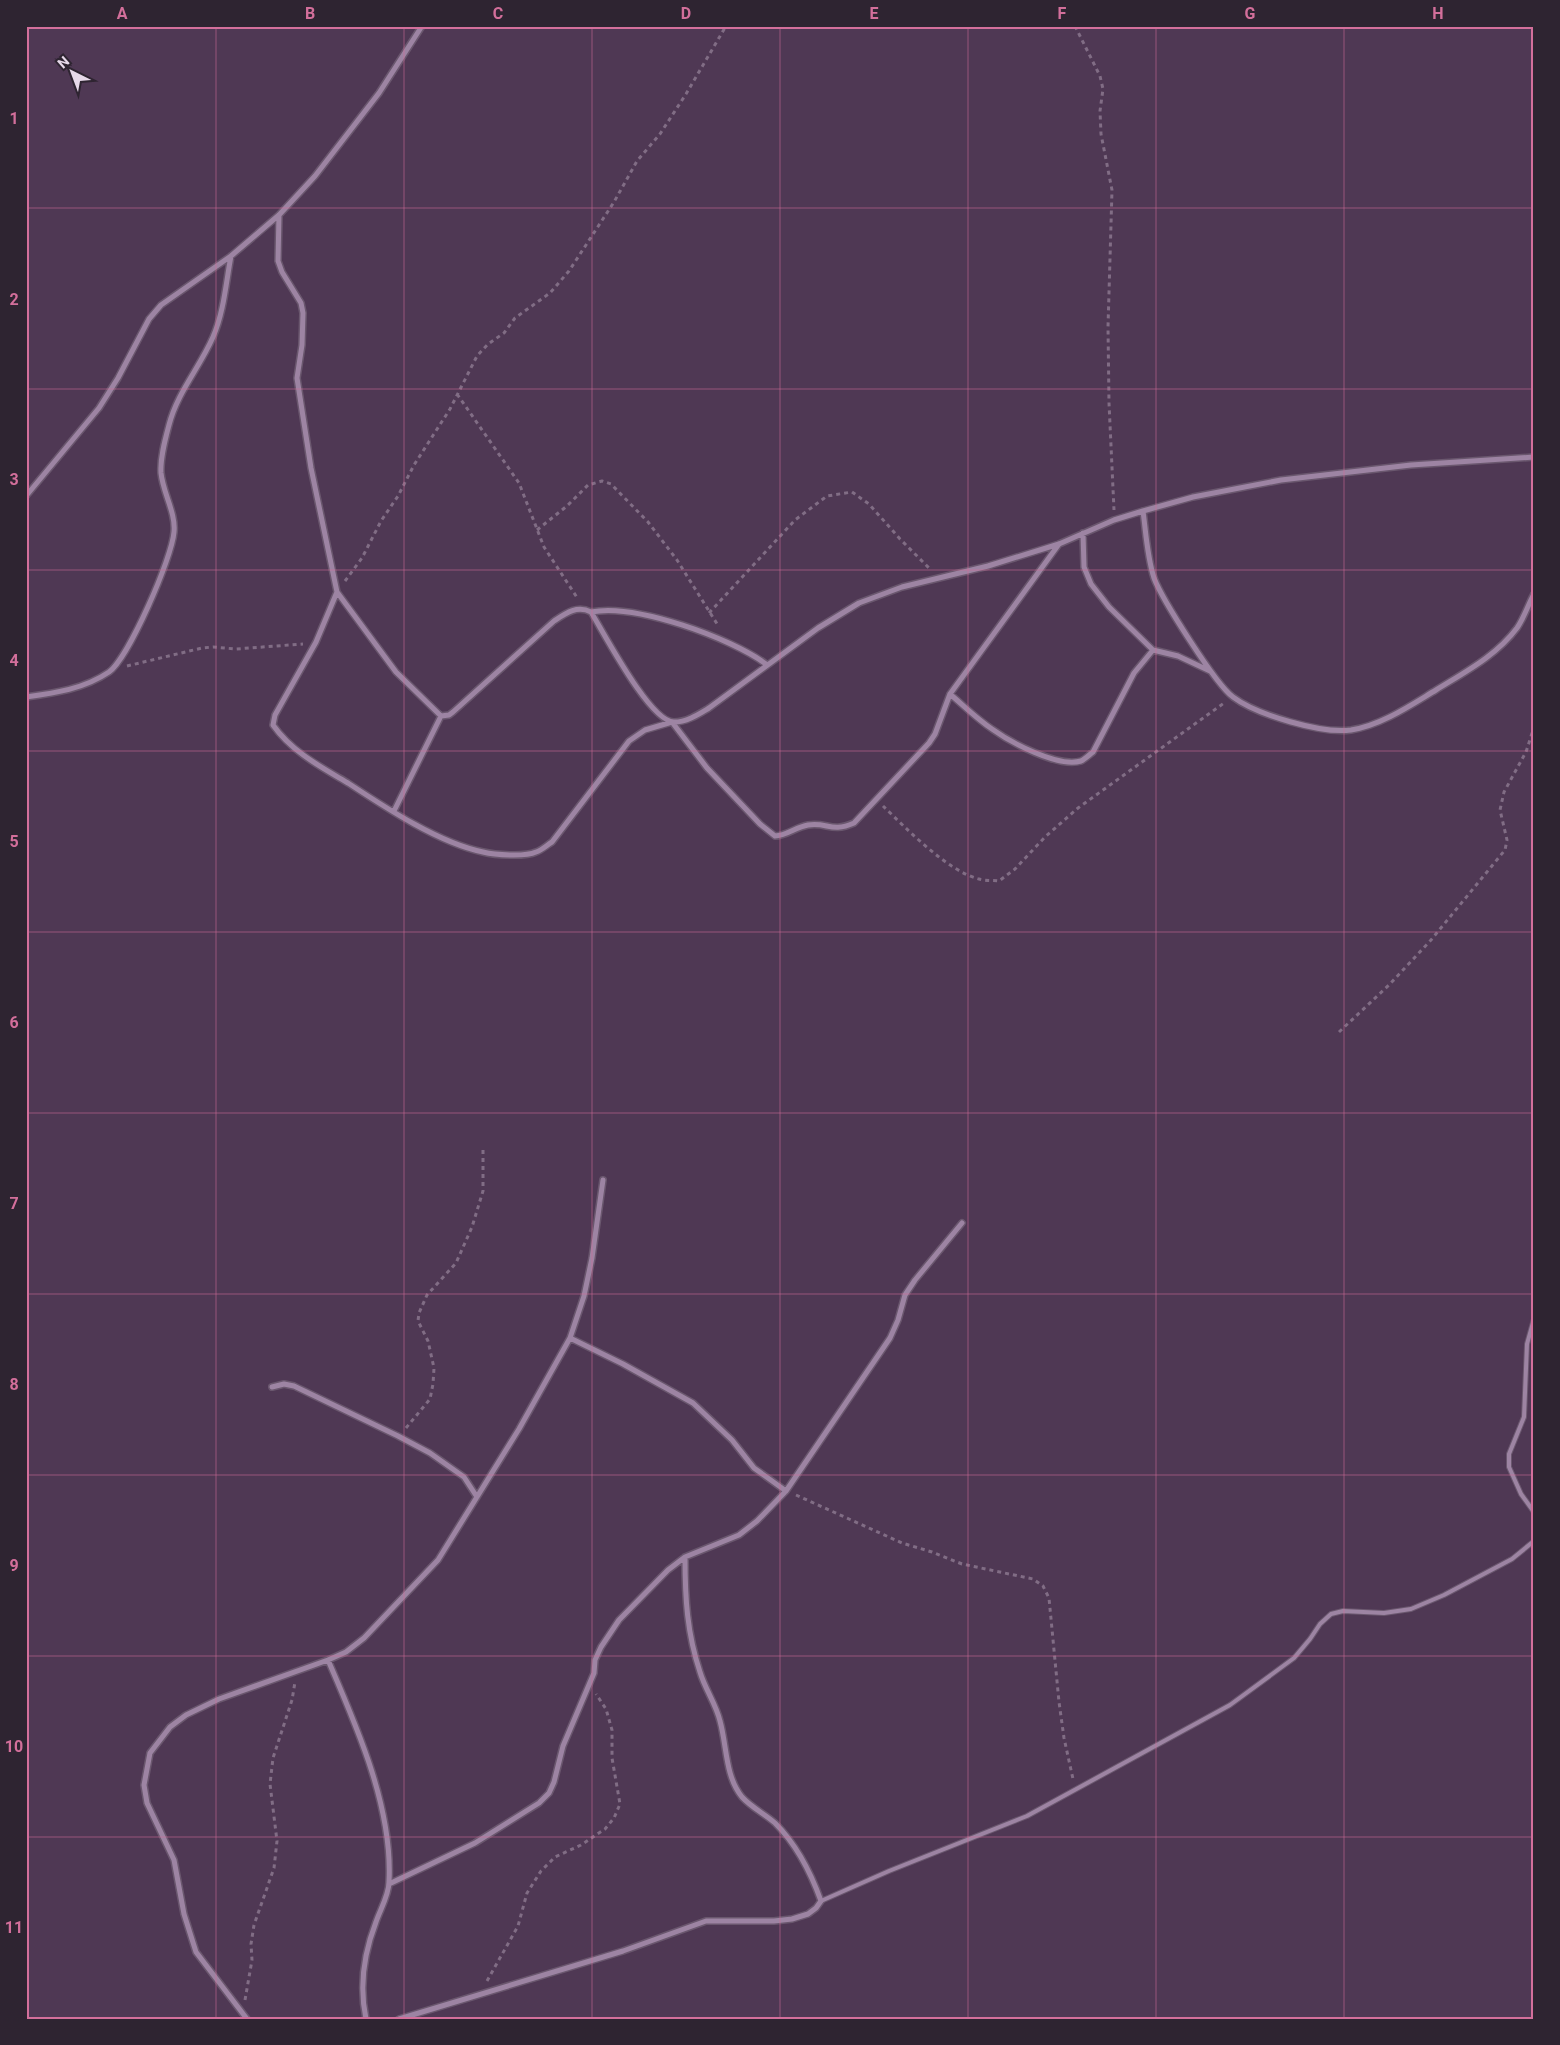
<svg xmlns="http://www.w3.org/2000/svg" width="1560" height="2045" font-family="Roboto,sans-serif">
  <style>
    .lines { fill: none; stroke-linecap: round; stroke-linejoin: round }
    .service-casing { stroke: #6a576e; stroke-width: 6 }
    .minor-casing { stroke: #6a576e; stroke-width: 8 }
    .path { stroke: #816d85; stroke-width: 3; stroke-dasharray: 4 4; stroke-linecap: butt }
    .service { stroke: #9d84a3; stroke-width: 4 }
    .minor { stroke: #9d84a3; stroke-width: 5 }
    .grid { fill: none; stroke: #d36f9b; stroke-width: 1; stroke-opacity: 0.55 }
    .neatline { fill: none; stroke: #d36f9b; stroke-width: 2 }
    .grid-label { font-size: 16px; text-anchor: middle; font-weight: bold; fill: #d36f9b }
  </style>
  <rect width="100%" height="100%" fill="#4f3854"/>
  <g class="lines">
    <g class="service-casing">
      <path id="service" d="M1534 1319 1527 1344 1524 1417 1509 1454V1467L1521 1494 1534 1512
        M821 1901 889 1871 1027 1816 1230 1705 1294 1658 1310 1639 1320 1624 1331 1614 1343 1611 1384 1613 1411 1609 1444 1595 1512 1559 1534 1541"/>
    </g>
    <g class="minor-casing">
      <path id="minor" d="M279 215 278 261 282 272 301 303 303 313 302 345 297 378 311 468 337 592 396 672 441 716 449 715 453 712 554 621C566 613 577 605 591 612 604 633 650 722 674 722 687 722 699 714 709 708L818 628 859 603 902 587 988 566 1059 544 1114 520 1143 511 1193 497 1281 480 1411 465 1534 457
        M26 496 99 408 118 378 149 319 161 305 231 256 279 215 315 176 379 93 422 26
        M1143 511C1146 533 1147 556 1154 578 1162 599 1216 685 1233 697 1257 715 1322 734 1351 730 1382 725 1411 705 1436 690 1465 672 1496 656 1517 628 1524 618 1528 605 1534 594
        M1083 533 1084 567 1091 584 1109 607 1153 650 1178 656 1210 671
        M337 592 316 642 275 715 273 725C292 752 321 767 348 783 386 808 439 843 483 852 495 855 525 857 536 852 542 850 547 845 552 842L629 741 645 730 672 722 707 768 760 824 775 836C786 836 796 827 808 825 828 822 831 833 854 823L929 743 935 734 950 694 1059 544
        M591 612C635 603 731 638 766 664
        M950 694C964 706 977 719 992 729 1010 742 1058 768 1081 761 1085 759 1089 755 1093 752L1134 673 1153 650
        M26 697C55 693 84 689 109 672 129 657 172 558 174 532 176 513 163 493 161 473 160 458 165 440 169 425 177 393 200 367 213 337 224 312 226 282 231 256
        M394 811 441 716
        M570 1338 623 1364 693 1403 732 1440 754 1468 786 1491
        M272 1387 284 1384 294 1386 398 1436 430 1453 464 1477 477 1497
        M328 1660C357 1727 393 1808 389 1882 389 1895 380 1910 376 1922 364 1953 359 1986 366 2019
        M389 1884 475 1843 539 1803 549 1793 554 1782 563 1746 594 1673 595 1660 601 1647 619 1620 668 1570 685 1557 739 1535 757 1521 786 1491 890 1338 898 1320 905 1295 915 1280 962 1223
        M247 2019 196 1952 184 1914 174 1860 147 1803 144 1785 150 1753 170 1727 186 1715 219 1699 328 1660 346 1652 364 1638 438 1560 519 1429 570 1338 584 1296 592 1258 603 1180
        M399 2019 623 1951 706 1921H774L792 1919 808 1914 816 1908 821 1901C811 1873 796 1844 775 1823 765 1814 752 1808 742 1797 725 1776 727 1746 720 1721 716 1704 705 1689 700 1672 687 1633 685 1598 685 1557"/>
    </g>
    <path class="path" d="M1075 26 1100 76 1103 89 1100 111 1101 134 1112 190 1108 327 1109 403 1114 510
      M457 394 519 483 544 547 578 599
      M537 530 567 506 588 485 602 481 611 484 648 522 677 560 719 627
      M345 581 362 558 381 521 398 496 414 465 450 409 477 356 488 344 504 333 515 318 550 293 569 271 614 202 637 161 660 134 686 94 726 26
      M709 613 795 520 827 496 852 492 869 504 900 539 931 570
      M127 666 202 648 213 647 236 649 303 644
      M883 806C907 829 947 871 979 879 985 881 992 880 999 881L1015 869 1045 837 1078 808 1224 703
      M1339 1032 1389 985 1431 940 1505 850 1507 840 1500 810 1504 792 1526 752 1534 727
      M406 1428 430 1399 433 1384 434 1368 428 1341 418 1321 419 1313 427 1295 456 1263 472 1227 483 1191V1150
      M796 1495 902 1543 932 1552 962 1564 1033 1579 1043 1586 1049 1598 1059 1702 1064 1738 1073 1779
      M487 1981 518 1926 527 1893 541 1871 555 1857 581 1845 605 1829 614 1818 620 1804 612 1758V1730L606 1709 596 1694
      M245 2000 252 1960 251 1944 254 1925 274 1868 277 1841 270 1784 273 1758 292 1700 295 1682"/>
    <use href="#service" class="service"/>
    <use href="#minor" class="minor"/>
  </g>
  <path class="grid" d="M216 26V2019M404 26V2019M592 26V2019M780 26V2019M968 26V2019M1156 26V2019M1344 26V2019M26 208H1534M26 389H1534M26 570H1534M26 751H1534M26 932H1534M26 1113H1534M26 1294H1534M26 1475H1534M26 1656H1534M26 1837H1534"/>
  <rect width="1560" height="2045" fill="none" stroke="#2e2431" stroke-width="55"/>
  <g transform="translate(72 72) rotate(318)" stroke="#2e2431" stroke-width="4" paint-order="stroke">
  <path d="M0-4L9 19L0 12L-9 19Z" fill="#e7d9ea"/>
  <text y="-8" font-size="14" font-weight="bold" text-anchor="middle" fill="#e7d9ea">N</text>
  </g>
  <rect x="28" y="28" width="1504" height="1990" class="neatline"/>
  <g class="grid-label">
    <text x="122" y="19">A</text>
    <text x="310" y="19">B</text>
    <text x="498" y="19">C</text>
    <text x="686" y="19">D</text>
    <text x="874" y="19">E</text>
    <text x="1062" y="19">F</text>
    <text x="1250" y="19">G</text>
    <text x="1438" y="19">H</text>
    <text x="14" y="124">1</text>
    <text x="14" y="305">2</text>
    <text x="14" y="485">3</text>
    <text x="14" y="666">4</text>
    <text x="14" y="847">5</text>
    <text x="14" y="1028">6</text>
    <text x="14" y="1209">7</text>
    <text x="14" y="1390">8</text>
    <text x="14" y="1571">9</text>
    <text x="14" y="1752">10</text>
    <text x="14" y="1933">11</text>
  </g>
</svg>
